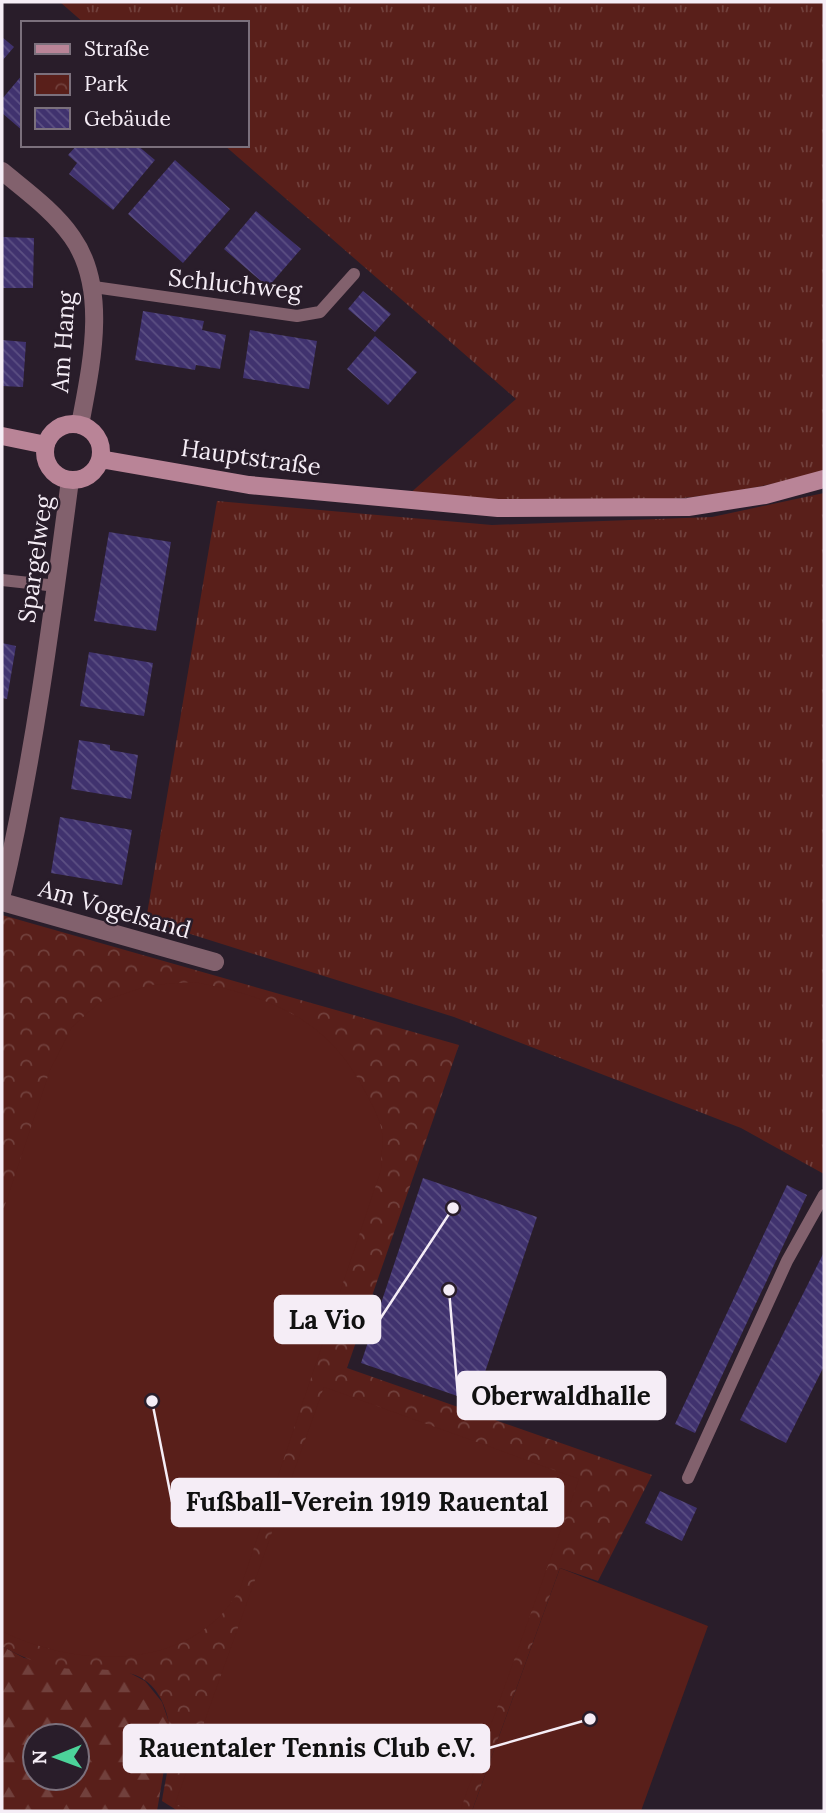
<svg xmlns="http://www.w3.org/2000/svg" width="826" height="1813" font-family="Lora,serif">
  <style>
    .grass { fill: url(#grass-tufts) }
    .forest { fill: url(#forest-firs); fill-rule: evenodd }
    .park { fill: url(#park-crowns) }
    .pitch { fill: #591f1a }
    .building { fill: url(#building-back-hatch) }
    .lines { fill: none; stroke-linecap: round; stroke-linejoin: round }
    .lane { stroke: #82616d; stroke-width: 12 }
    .street { stroke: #82616d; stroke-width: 18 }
    .secondary { stroke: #b98497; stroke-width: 18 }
    .labels { text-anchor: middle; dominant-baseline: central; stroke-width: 5; stroke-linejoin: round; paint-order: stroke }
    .street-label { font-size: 24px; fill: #f5edf6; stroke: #291d2a }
    .leader { fill: none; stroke: #f5edf6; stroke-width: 2.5 }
    .callout-dot { fill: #f5edf6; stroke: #291d2a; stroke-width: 2.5 }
    .callout { fill: #f5edf6; stroke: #f5edf6; stroke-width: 2.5 }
    .callout-label { font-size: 26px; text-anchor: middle; font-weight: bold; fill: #111 }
  </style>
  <defs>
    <pattern id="grass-tufts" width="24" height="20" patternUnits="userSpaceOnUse" patternTransform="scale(1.75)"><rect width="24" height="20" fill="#591f1a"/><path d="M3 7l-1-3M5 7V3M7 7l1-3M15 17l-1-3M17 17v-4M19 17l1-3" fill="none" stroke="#71403c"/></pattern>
    <pattern id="forest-firs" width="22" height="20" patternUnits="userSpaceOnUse" patternTransform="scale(1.75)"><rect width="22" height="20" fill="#591f1a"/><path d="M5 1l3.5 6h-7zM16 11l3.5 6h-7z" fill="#71403c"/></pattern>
    <pattern id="park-crowns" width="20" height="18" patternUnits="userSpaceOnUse" patternTransform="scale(1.75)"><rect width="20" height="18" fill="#591f1a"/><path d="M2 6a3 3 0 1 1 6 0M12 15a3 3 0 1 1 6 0" fill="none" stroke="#71403c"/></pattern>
    <pattern id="building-back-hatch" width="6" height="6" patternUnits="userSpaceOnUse" patternTransform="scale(1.75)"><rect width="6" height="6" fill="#40326e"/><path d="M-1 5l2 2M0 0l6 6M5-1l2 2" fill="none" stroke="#5c5083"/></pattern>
  </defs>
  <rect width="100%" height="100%" fill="#291d2a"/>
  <path class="grass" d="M60 2H824V471C690 510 545 508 407 496L516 399 224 145H247V23H84Z
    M824 493V1174L741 1128 454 1017 146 920 217 501 492 525 712 517Z"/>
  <path class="forest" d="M2 1646 24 1658 122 1669 145 1681 162 1702 171 1728 157 1811H2ZM35 1736H77V1778H35Z"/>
  <path class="park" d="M2 915 459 1045 347 1368 652 1475 598 1581 560 1568 472 1811H178L162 1801C165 1779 174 1748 170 1727 157 1657 111 1673 62 1668 41 1666 20 1656 2 1646Z"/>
  <path class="pitch" d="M194 982C271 996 329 1020 366 1093 372 1105 381 1120 382 1133 383 1145 381 1158 381 1170L240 1589C234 1598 228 1608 221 1615 165 1672 67 1664 2 1631V1214L50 1070 72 1027 100 1002 150 985Z
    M324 1387 579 1479 460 1811H197L175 1804Z
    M560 1568 708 1626 641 1811H472Z"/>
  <path class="building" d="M2 37 14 47 2 61Z
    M23 74V131L2 113V99Z
    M77 145H137L155 160 113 210 69 174 77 163 68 155Z
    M175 160 230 209 183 263 128 214Z
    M256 211 301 249 268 287 224 249Z
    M2 237 34 238 33 288H2Z
    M363 291 391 314 375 332 348 309Z
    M143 311 204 321 202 330 226 335 220 369 196 365 195 370 135 360Z
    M250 330 317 341 309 389 243 378Z
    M375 336 417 372 388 405 347 369Z
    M2 340 26 342 23 387 2 386Z
    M109 532 171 542 156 631 94 621Z
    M2 643 16 646 7 699 2 698Z
    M89 652 153 663 144 716 80 706Z
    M79 740 110 745V750L138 755 131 799 71 789Z
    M60 817 132 830 122 885 51 873Z
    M423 1178 537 1217 475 1402 361 1363Z
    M787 1185 807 1195 695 1433 675 1424Z
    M824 1252V1366L786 1443 740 1420Z
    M660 1491 697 1508 682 1541 645 1523Z"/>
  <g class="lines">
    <path class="lane" d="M94 287 297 316 320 312 354 274
      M2 580 57 586
      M688 1478 787 1261 824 1195"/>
    <path class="street" d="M2 171C26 191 54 211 72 237 109 289 91 366 80 425
      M2 894C34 758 52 618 70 480
      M2 902 215 962"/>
    <path class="secondary" d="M45 452a28 28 0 1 1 56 0a28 28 0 1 1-56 0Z
      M2 436 46 445
      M100 459 249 485 498 508 688 507 765 495 824 479"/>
  </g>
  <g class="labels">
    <g class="street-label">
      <text transform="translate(235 284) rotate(6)">Schluchweg</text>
      <text transform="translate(63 342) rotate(-86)">Am Hang</text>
      <text transform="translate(251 457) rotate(8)">Hauptstraße</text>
      <text transform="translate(35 559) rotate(-82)">Spargelweg</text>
      <text transform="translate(115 909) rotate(16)">Am Vogelsand</text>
    </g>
  </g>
  <path class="leader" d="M453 1208L380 1319M449 1290L458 1396M152 1401L172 1502M590 1719L489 1748"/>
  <g class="callout-dot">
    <circle cx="453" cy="1208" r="7"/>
    <circle cx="449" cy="1290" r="7"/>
    <circle cx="152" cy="1401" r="7"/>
    <circle cx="590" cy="1719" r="7"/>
  </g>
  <g class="callout">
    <rect x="275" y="1296" width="105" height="47" rx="7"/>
    <rect x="458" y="1372" width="207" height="47" rx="7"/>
    <rect x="172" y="1479" width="391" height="47" rx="7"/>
    <rect x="124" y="1725" width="365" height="47" rx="7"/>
  </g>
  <g class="callout-label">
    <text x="327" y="1329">La Vio</text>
    <text x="561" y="1405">Oberwaldhalle</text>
    <text x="367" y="1511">Fußball-Verein 1919 Rauental</text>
    <text x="307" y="1757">Rauentaler Tennis Club e.V.</text>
  </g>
  <rect width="826" height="1813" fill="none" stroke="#f5edf6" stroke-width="7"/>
  <rect x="21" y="21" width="228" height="126" fill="#291d2a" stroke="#7b707c" stroke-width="2"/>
  <rect x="35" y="44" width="35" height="10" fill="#b98497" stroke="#7b707c" stroke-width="2"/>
  <text x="84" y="56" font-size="21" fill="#f5edf6">Straße</text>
  <rect x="35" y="74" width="35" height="21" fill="url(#park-crowns)" stroke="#7b707c" stroke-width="2"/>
  <text x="84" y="91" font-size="21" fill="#f5edf6">Park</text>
  <rect x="35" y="108" width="35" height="21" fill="url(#building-back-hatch)" stroke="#7b707c" stroke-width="2"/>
  <text x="84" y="126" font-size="21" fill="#f5edf6">Gebäude</text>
  <g transform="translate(56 1757) rotate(269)"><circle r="33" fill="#291d2a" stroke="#7b707c" stroke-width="2"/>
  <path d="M0-5L12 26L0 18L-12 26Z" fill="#4cd39a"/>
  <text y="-10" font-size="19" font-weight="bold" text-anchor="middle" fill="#f5edf6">N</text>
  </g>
</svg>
